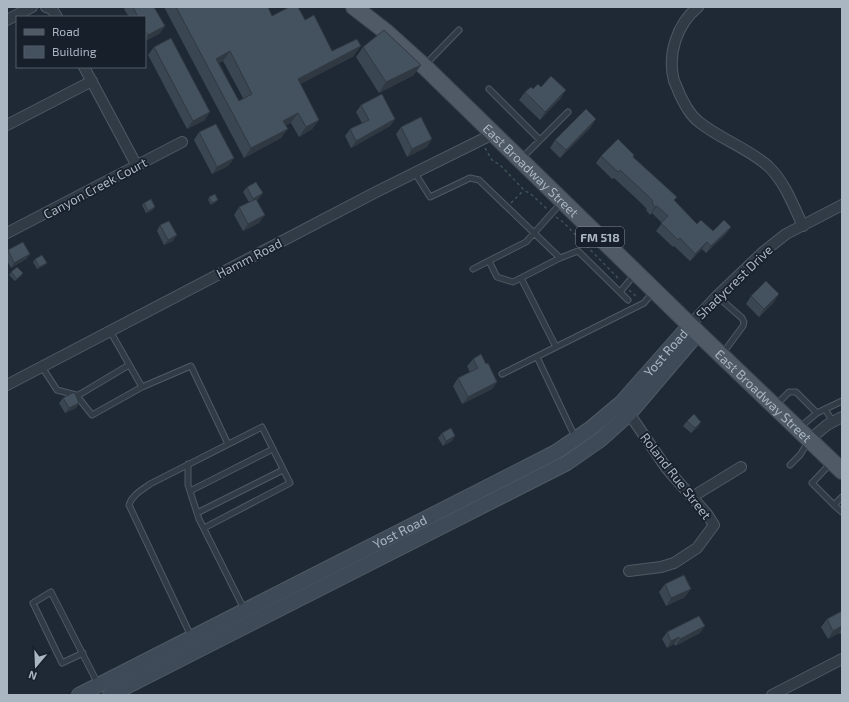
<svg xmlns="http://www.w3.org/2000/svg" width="849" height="702" font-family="'Exo 2',sans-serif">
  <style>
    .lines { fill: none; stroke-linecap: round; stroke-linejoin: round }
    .service-casing { stroke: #4f5964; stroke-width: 7 }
    .minor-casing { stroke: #4f5964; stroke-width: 12 }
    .secondary-casing { stroke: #4f5964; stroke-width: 16 }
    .primary-casing { stroke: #3b444f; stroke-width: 18 }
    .path { stroke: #3d5253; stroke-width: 1.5; stroke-dasharray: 3 3; stroke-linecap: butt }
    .service { stroke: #313b45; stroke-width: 5 }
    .minor { stroke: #313b45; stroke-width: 10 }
    .secondary { stroke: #3f4a58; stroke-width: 14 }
    .primary { stroke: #4f5a66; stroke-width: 16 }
    .wall { fill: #3a4652; fill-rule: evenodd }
    .shaded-wall { fill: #303942 }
    .building { fill: #44515f; stroke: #303942; fill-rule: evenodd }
    .labels { text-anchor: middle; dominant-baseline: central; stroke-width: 3.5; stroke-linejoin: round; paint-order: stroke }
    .shield { fill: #17202a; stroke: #7f8995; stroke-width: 1 }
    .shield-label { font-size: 12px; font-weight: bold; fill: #abb6c3 }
    .street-label { font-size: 13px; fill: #abb6c3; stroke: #17202a }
  </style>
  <rect width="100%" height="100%" fill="#1e2935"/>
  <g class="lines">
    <g class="service-casing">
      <path id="service" d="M425 65 459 30
        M489 89 540 140
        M522 158 568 112
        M415 173 430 197 470 178 479 180 560 258
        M489 261 497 277 513 282 560 258 578 251 628 300
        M473 269 526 242 561 203
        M521 278 556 347
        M620 292 635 274
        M717 296 742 318 744 322 743 326 723 353
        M110 331 142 387 191 366 228 444
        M537 357 575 437
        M129 365 77 396 92 415 142 387
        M42 367 57 390 76 395
        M502 374 644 303 653 292
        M776 405 789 392H796L817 413
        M825 409 833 422
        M799 428 817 413 842 401
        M831 463 812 483 834 505
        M188 464V485L199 519 244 609
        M790 465 800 455 808 442
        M190 491 273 449
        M842 497 834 505 842 512
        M197 513 283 470
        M191 636 129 505C132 495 142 490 150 484L262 427 290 483 204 528
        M83 653 62 663 33 603 51 592 98 684"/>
    </g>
    <g class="minor-casing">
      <path id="minor" d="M46 7 52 9 57 17
        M698 7C677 24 667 54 674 81 676 85 678 90 680 95 685 105 690 115 699 122 720 139 748 148 768 166 785 182 793 205 803 226
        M7 20 32 7
        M84 67 137 166
        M7 125 92 81
        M7 233 182 142
        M690 325 717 296 762 253 786 234 842 205
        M7 385 376 192 493 134
        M626 409 667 469 707 514 714 525 697 548 674 563 661 567 629 571
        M809 440 827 425 842 417
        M692 497 741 467
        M772 695 842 659"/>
    </g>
    <g class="secondary-casing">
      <g id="secondary">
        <path id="s1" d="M79 695 556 452 590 429 621 403 690 325"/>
        <path d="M110 695 567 463 600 440 629 414 698 333"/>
      </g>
    </g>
    <g class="primary-casing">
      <g id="primary">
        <path id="s2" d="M354 7 385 31 426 68 698 333 842 471"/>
      </g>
    </g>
    <path class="path" d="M485 148 492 160 500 165 524 190 532 195 547 209
      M511 203 524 190
      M556 217 563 222 617 277 618 281
      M629 290 638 298"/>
    <use href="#service" class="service"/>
    <use href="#minor" class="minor"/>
    <use href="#secondary" class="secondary"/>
    <use href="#primary" class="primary"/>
  </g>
  <path class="wall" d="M126 7H154L165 26 159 34 145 41V17H129L124 9Z
    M164 7H268L272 16 305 20 332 51 354 56 300 84 319 120 312 129 299 137 291 123 286 125 281 138 244 158ZM223 61 243 98 239 101 219 63Z
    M154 47 205 120 187 129 148 55Z
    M363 47 414 75 379 93 356 57Z
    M541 87 561 98 540 120 519 100 525 92 533 89Z
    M361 105 395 119 390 126 351 148 345 136 350 129 362 123 356 112Z
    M401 127 427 147 407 157 396 134Z
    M591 127 560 158 550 148 555 140Z
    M199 132 234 158 228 166 212 174 194 140Z
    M601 156 633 157 677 197 674 201 697 224 713 231 731 227 725 235 706 253 702 249 690 261 674 246 673 247 656 231 662 223 652 213 650 215 646 210 647 209 641 203 614 178 612 179 596 163Z
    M247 187 263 193 259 198 257 200 259 223 243 231 234 215 239 207 249 202 243 192Z
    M209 197 216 202 211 205 208 200Z
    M144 203 153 210 146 213 142 205Z
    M160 225 173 241 164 245 157 231Z
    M8 250 30 254 26 259 11 268 7 261V251Z
    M35 259 45 265 37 269 33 262Z
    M11 272 23 273 21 276 15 281 9 275Z
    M751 296 774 302 759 317 746 304Z
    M473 359 486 364 497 382 492 389 462 404 453 386 458 378 470 372 467 366Z
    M63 398 79 403 76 408 65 413 59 403Z
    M687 421 701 422 698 427 691 433 683 426Z
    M442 433 452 441 443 446 438 438Z
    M665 584 685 597 666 606 659 592Z
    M842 611V633L840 634 839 633 828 639 821 627 827 619Z
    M667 632 700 633 675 646 674 644 667 648 662 639Z"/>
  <path class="shaded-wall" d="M165 26 159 34 145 41V39L148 35Z
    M361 46 354 56 291 89 298 79Z
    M230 51 223 61 210 68 216 59Z
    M421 65 414 75 379 93 386 82Z
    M566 90 561 98 540 120 545 112Z
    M210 112 205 120 187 129 193 121Z
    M298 113 291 123 277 130 283 121Z
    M395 119 390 126 351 148 356 141Z
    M596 119 591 127 560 158 566 150Z
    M319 120 312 129 299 137 306 127Z
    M288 129 281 138 244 158 251 148Z
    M432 139 427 147 407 157 412 149Z
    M234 158 228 166 212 174 217 167Z
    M263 193 259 198 250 204 253 199Z
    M218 200 216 202 211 205 212 203Z
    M657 206 652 213 650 215 655 207Z
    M155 207 153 210 146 213 148 211Z
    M265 215 259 223 243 231 248 224Z
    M731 227 725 235 706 253 711 246Z
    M177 235 173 241 164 245 168 240Z
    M707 242 702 249 690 261 695 254Z
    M30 254 26 259 11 268 14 263Z
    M47 263 45 265 37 269 39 267Z
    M779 294 774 302 759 317 764 309Z
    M497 382 492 389 462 404 468 397Z
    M79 403 76 408 65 413 69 408Z
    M701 422 698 427 691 433 695 428Z
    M455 436 452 441 443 446 446 441Z
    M691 589 685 597 666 606 671 598Z
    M705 626 700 633 675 646 680 639Z
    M842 626V628L839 633 828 639 833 631Z
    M679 637 674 644 667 648 671 641Z"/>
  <path class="building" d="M133 7H154L165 26 148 35 145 30V17H138Z
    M176 7H268L272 16 289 7H298L305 20 314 15 332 51 357 39 361 46 298 79 319 120 306 127 298 113 283 121 288 129 251 148ZM230 51 252 94 239 101 216 59Z
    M384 30 421 65 386 82 363 47Z
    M171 38 210 112 193 121 154 47Z
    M551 76 566 90 545 112 525 92 531 87 533 89 538 84 541 87Z
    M382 94 395 119 356 141 350 129 369 120 361 105Z
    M586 109 596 119 566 150 555 140Z
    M421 117 432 139 412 149 401 127Z
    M216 124 234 158 217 167 199 132Z
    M618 139 634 155 633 157 677 197 674 200 697 224 701 220 713 231 724 220 731 227 711 246 707 242 695 254 680 238 678 240 661 223 668 216 657 206 655 207 652 203 653 201 647 195 620 170 618 172 601 156Z
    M256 182 263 193 253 199 247 187Z
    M215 194 218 200 212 203 209 197Z
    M151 199 155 207 148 211 144 203Z
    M256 199 265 215 248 224 239 207Z
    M169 221 177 235 168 240 160 225Z
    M23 242 30 254 14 263 8 250Z
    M42 255 47 263 39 267 35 259Z
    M17 267 23 273 17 279 11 272Z
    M766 281 779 294 764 309 751 296Z
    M481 354 486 364 488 363 497 382 468 397 458 378 478 368 473 359Z
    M72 393H75L79 403 69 408 63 398Z
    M694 414 701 422 695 428 687 421Z
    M451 428 455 436 446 441 442 433Z
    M684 575 691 589 671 598 665 584Z
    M842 611V626L833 631 827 619Z
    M699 616 705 626 680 639 679 637 671 641 667 632Z"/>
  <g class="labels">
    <rect class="shield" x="576" y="227" width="48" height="20" rx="3"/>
    <g class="shield-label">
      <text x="600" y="237">FM 518</text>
    </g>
    <g class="street-label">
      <text stroke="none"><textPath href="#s2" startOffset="241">East Broadway Street</textPath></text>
      <text transform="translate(95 188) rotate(-28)">Canyon Creek Court</text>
      <text transform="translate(249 258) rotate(-27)">Hamm Road</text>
      <text transform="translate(734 282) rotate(-44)">Shadycrest Drive</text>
      <text stroke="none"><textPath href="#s1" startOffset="684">Yost Road</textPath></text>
      <text stroke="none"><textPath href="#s2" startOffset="565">East Broadway Street</textPath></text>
      <text transform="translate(676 476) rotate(52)">Roland Rue Street</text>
      <text stroke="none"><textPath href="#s1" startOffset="360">Yost Road</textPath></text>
    </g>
  </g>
  <rect width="849" height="702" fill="none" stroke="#abb6c3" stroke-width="16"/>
  <rect x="16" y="16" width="130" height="52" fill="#17202a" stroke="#525c67"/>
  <rect x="24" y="29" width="20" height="6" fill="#4f5a66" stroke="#525c67"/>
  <text x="52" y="36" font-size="12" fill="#abb6c3">Road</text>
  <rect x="24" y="46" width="20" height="12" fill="#44515f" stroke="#525c67"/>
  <text x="52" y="56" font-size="12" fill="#abb6c3">Building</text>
  <g transform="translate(36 666) rotate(199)" stroke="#17202a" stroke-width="3" paint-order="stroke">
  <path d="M0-3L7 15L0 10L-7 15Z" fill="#abb6c3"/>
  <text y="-6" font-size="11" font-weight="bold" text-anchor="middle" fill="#abb6c3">N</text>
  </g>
</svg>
